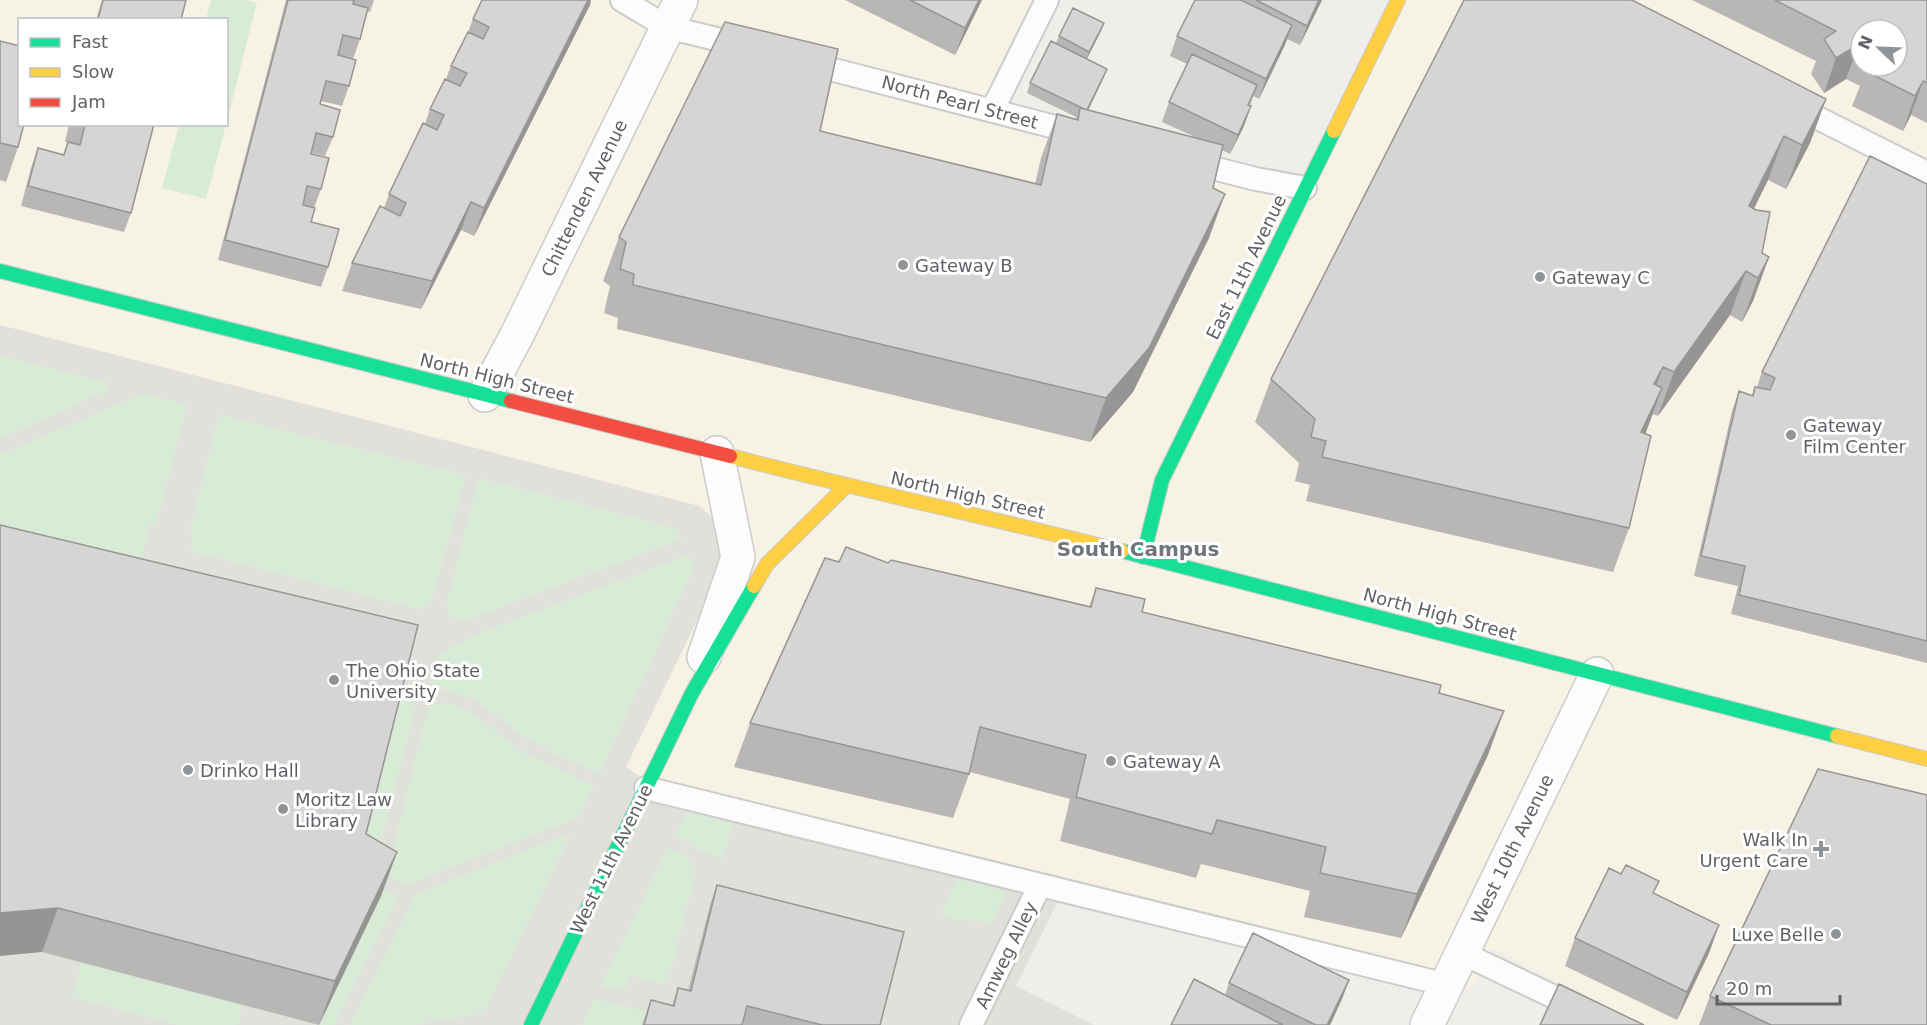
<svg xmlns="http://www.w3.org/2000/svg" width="1927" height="1025" font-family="'DejaVu Sans',sans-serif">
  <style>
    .commercial { fill: #f7f3e4; fill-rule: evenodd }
    .education { fill: #e2e0da }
    .green { fill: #d8ebd6 }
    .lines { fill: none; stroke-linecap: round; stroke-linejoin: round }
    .lane-casing { stroke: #cbcccc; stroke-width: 26 }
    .street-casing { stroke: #cbcccc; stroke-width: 36 }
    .fast-casing { stroke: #cacacb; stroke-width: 16 }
    .slow-casing { stroke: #cacacb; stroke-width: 16 }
    .jam-casing { stroke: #cacacb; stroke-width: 16 }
    .lane { stroke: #fdfcfc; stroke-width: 22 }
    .street { stroke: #fdfcfc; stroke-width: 33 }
    .fast { stroke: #16e098; stroke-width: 14 }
    .slow { stroke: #ffcf43; stroke-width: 14 }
    .jam { stroke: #f24e42; stroke-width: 14 }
    .wall { fill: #b8b7b5; fill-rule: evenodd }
    .shaded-wall { fill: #969594 }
    .building { fill: #d6d5d3; stroke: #969594; stroke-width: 1.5 }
    .poi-dot { fill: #919496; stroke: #fff; stroke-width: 2 }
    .labels { text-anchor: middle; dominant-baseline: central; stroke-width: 6; stroke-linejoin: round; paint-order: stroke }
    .street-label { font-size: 18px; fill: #5f6368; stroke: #fff }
    .poi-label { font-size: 18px; fill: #5f6368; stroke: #fff; text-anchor: start }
    .neighbourhood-label { font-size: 20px; font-weight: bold; fill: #70757a; stroke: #fff }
  </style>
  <rect width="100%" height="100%" fill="#efeeea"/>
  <path class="commercial" d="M0 0H653L677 6 680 0H1050L992 117 1305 188 1398 0H1927V1025H1643L1493 948 1470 989 1064 889 676 801 626 767 716 582 699 506 0 325ZM20 20H226V124H20ZM1861 30H1897V66H1861Z"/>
  <path class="education" d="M0 325 699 506 713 518 722 540 723 553 716 581 626 767 676 801 1064 889 1016 986 1094 1025H0Z"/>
  <path class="green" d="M211 0H246L257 3 227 121 226 20 206 19Z
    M179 125H226L206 199 162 188Z
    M0 355 105 382 109 385 107 391 0 439Z
    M144 393 187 405 156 525 150 524 140 566 0 531V455Z
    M219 414 466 475 432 601 426 607 419 609 190 551 194 535 189 533Z
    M479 478 676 528 682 539 469 619C453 622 449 618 446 603Z
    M689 555 694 568 599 775 547 750 516 731 473 699 434 687 430 680 434 662 441 652 489 629Z
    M396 690C408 694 413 697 415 710L375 866 357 854Z
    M446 703 459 706 470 712 526 754 594 785 580 817 409 884 386 876 427 711 431 705Z
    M689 807 734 819 724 858 700 851 675 835Z
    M565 835 570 837 483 1013 414 1025H350L416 894Z
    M668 847C680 853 691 858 696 871L669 978 661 984 631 975 625 991 600 986Z
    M353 871 399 898 335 1025H319L381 896 350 878Z
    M958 877 1004 891 1005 897 991 923 953 919 940 913Z
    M81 962 243 1005 238 1025H178L72 997Z
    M595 999 657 1014 644 1020 642 1025H582Z"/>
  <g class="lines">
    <g class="lane-casing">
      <path id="lane" d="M622 0 667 27 745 46
        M803 62 1082 134
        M1792 105 1927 173
        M992 111 1047 0
        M1189 162 1256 179 1305 188
        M646 788 1447 985
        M1462 953 1613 1025
        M971 1025 1040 885"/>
    </g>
    <g class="street-casing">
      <path id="street" d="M485 395 517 335 681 0
        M704 657 738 557 717 453
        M1427 1025 1597 674"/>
    </g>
    <g class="fast-casing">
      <path id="fast" d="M0 271 511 401
        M1122 551 1837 736
        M1143 557 1162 480 1334 131
        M531 1025 692 693 754 586"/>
    </g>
    <g class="slow-casing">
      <path id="slow" d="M1334 131 1398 0
        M730 456C860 490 992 518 1122 551
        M754 586 767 564 846 486
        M1837 736 1927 759"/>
    </g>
    <g class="jam-casing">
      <path id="jam" d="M511 401 730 456"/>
    </g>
    <use href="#lane" class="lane"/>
    <use href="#street" class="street"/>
    <use href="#fast" class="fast"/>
    <use href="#slow" class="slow"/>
    <use href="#jam" class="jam"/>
  </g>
  <path class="wall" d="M102 0H186L181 20H96Z
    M286 0H374L370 12 367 11 360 39 353 59 338 55 349 86 342 106 321 101 320 104 333 137 325 156 311 153 321 189 314 208 311 222 328 267 321 287 218 260Z
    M845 0H982L955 55Z
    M1195 0H1322L1300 45 1287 39 1259 99 1253 96 1244 126 1230 154 1222 150 1213 188 1209 238 1133 392 1090 442 617 329 618 318 604 313 610 286 603 281 619 237 820 131 1035 184 1041 158 1057 114 1075 120 1076 117 1027 93 1030 83 1056 43 1059 36 1104 23 1100 33 1087 59 1107 69 1103 79 1088 110 1195 137 1162 122 1169 102 1187 64 1170 56 1177 36Z
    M1692 0H1927V123L1911 115 1903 131 1852 106 1860 86 1846 79 1824 93 1811 74 1816 61ZM1861 30 1897 66H1861Z
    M590 5 474 236 461 230 421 309 342 291 352 263 384 208 389 194 425 124 430 109 446 79 451 66 468 32 473 19Z
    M0 41 18 147 6 182 0 180Z
    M1826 99 1810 143 1786 189 1768 180 1754 209 1762 253 1769 257 1753 301 1742 322 1730 315 1658 416 1653 414 1645 434 1629 528 1613 572 1306 501 1310 485 1295 481 1299 463 1255 422 1271 379Z
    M69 124H154L131 213 124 232 21 206 31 168 38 148 63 155 68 142H65Z
    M1927 184V663L1731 614 1738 586 1694 576 1732 411 1739 391 1752 395 1755 387H1757L1762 372Z
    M0 525 366 834 397 852 381 896 319 1025 42 952Z
    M839 562 888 563 1089 607 1096 588 1142 612 1439 693 1488 755 1401 938 1304 917 1310 891 1201 864 1196 878 1060 841 1070 799 970 772 953 818 734 767 750 723Z
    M717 885 880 1025H642L651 1000 672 1006 678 988 688 991 710 905Z
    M1654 893 1719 925 1709 953 1677 1020 1565 966 1575 938Z
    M1349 980 1342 999 1330 1025H1171L1225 995 1229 983Z
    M1710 996 1927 1025H1699Z"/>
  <path class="shaded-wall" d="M588 0H591L590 5 474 236 484 208Z
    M979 0H982L955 55 965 28Z
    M1319 0H1322L1300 45 1307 26Z
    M1104 23 1100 33 1085 62 1089 52Z
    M1292 25 1285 45 1259 99 1266 79Z
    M1859 44 1846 79 1824 93 1836 58Z
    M1107 69 1103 79 1083 121 1086 110Z
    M1923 81 1911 115 1903 131 1915 96Z
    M1826 99 1810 143 1786 189 1802 145Z
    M1251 106 1244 126 1230 154 1238 135Z
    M1784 136 1768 180 1733 250 1749 206Z
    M1225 194 1209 238 1133 392 1090 442 1106 398Z
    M471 202 461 230 421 309 432 281Z
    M1769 257 1753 301 1742 322 1758 278Z
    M1746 271 1730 315 1658 416 1674 372Z
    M1663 367 1647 411 1654 384Z
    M1662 388 1646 432 1625 476 1641 432Z
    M1504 711 1488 755 1401 938 1417 894Z
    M397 852 381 896 319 1025 335 981Z
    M58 908 42 952 0 956V913Z
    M1719 925 1709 953 1677 1020 1687 992Z
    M1349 980 1342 999 1330 1025H1327Z"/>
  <path class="building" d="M103 0H186L181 20H99L98 19Z
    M288 0H354L353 4 368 8 360 39 343 35 338 55 356 60 349 86 326 81 320 104 340 110 333 137 316 133 311 154 329 158 321 189 307 186 303 205 315 208 311 222 339 229 328 267 225 240Z
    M482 0H588L484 208 471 202 432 281 352 263 380 206 400 216 406 203 389 194 423 123 437 130 444 115 430 109 445 79 460 86 467 73 451 66 468 32 483 39 489 27 473 19Z
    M910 0H979L965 28Z
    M1195 0H1241L1292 25 1266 79 1177 36Z
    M1256 0H1319L1307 26Z
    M1464 0H1632L1826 99 1802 145 1784 136 1749 206 1756 210 1770 212 1762 253 1769 257 1758 278 1746 271 1674 372 1663 367 1654 384 1662 388 1641 432 1651 436 1629 528 1322 457 1326 441 1311 437 1315 419 1271 379Z
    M1775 0H1927V82L1923 81 1915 96 1865 71 1867 66H1897V30H1861V45L1859 44 1836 58 1824 39 1836 31Z
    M1073 8 1104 23 1089 52 1059 36Z
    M725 22 838 49 820 131 1041 185 1057 114 1078 120 1080 108 1223 145 1213 188 1225 194 1149 348 1106 398 633 285 634 274 620 269 626 242 619 237Z
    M0 41 20 46V124H24L18 147 0 143Z
    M1051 41 1107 69 1087 110 1082 108 1030 83Z
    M1192 54 1257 85 1248 105 1251 106 1238 135 1169 102Z
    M81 124H154L131 213 28 186 38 148 64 155 68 142 80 145 85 125Z
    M1870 156 1927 184V641L1739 595 1745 566 1701 556 1739 391 1753 396 1755 387 1770 390 1775 378 1762 372Z
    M0 525 418 625 366 834 397 852 335 981 58 908 0 913Z
    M846 547 888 563 891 560 1091 607 1096 588 1145 599 1142 612 1441 685 1439 693 1504 711 1417 894 1320 873 1326 847 1217 820 1212 834 1076 797 1086 755 980 727 969 774 750 723 825 558 839 562Z
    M1818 769 1927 795V1025H1771L1710 996Z
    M1626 865 1659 881 1653 893 1719 925 1687 992 1575 938 1609 868 1621 874Z
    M717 885 904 932 880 1025H822L747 1006 742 1025H644L651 1000 674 1006 678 988 691 991Z
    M1253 933 1349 980 1327 1025H1316L1229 983Z
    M1194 979 1283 1025H1171Z
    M1559 984 1644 1025H1540Z"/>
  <g class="poi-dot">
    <circle cx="903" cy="265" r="6"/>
    <circle cx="1540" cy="277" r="6"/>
    <circle cx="1791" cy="435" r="6"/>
    <circle cx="334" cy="680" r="6"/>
    <circle cx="1111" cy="761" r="6"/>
    <circle cx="188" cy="770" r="6"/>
    <circle cx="283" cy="809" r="6"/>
    <path d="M1818 840h6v6h6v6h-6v6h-6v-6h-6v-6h6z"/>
    <circle cx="1836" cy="934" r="6"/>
  </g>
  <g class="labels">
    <g class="street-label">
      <text transform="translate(960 102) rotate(15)">North Pearl Street</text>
      <text transform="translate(584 198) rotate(-64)">Chittenden Avenue</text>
      <text transform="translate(1246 267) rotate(-64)">East 11th Avenue</text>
      <text transform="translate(497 378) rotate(14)">North High Street</text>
      <text transform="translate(968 495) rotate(13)">North High Street</text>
      <text transform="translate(1440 614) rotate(15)">North High Street</text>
      <text transform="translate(1512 849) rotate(-64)">West 10th Avenue</text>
      <text transform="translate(611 859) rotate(-64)">West 11th Avenue</text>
      <text transform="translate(1006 955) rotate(-64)">Amweg Alley</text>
    </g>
    <g class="poi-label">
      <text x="915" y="265">Gateway B</text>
      <text x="1552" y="277">Gateway C</text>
      <text x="1803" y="425">Gateway<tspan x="1803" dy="21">Film Center</tspan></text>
      <text x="346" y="670">The Ohio State<tspan x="346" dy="21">University</tspan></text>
      <text x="1123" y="761">Gateway A</text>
      <text x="200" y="770">Drinko Hall</text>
      <text x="295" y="799">Moritz Law<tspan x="295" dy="21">Library</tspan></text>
      <text x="1808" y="839" text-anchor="end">Walk In<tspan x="1808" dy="21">Urgent Care</tspan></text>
      <text x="1824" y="934" text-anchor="end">Luxe Belle</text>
    </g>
    <g class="neighbourhood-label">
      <text x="1138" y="549">South Campus</text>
    </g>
  </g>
  <rect x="18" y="18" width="210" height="108" fill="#ffffff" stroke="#bfc1c3" stroke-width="1.5"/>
  <rect x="30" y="38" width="30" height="9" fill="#16e098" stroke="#bfc1c3" stroke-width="1.5"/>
  <text x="72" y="48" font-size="18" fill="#5f6368">Fast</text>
  <rect x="30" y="68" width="30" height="9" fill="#ffcf43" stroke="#bfc1c3" stroke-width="1.5"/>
  <text x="72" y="78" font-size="18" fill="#5f6368">Slow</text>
  <rect x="30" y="98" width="30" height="9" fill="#f24e42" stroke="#bfc1c3" stroke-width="1.5"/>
  <text x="72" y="108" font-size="18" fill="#5f6368">Jam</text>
  <g transform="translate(1879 48) rotate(293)"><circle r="28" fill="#ffffff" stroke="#bfc1c3" stroke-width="1.5"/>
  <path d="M0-4.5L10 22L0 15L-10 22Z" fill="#919496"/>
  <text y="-9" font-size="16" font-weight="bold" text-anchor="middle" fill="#5f6368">N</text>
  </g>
  <path d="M1717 995v9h123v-9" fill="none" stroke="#5f6368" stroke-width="3"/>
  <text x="1726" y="995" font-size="18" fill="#5f6368" stroke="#ffffff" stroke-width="4.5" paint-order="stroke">20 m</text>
</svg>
